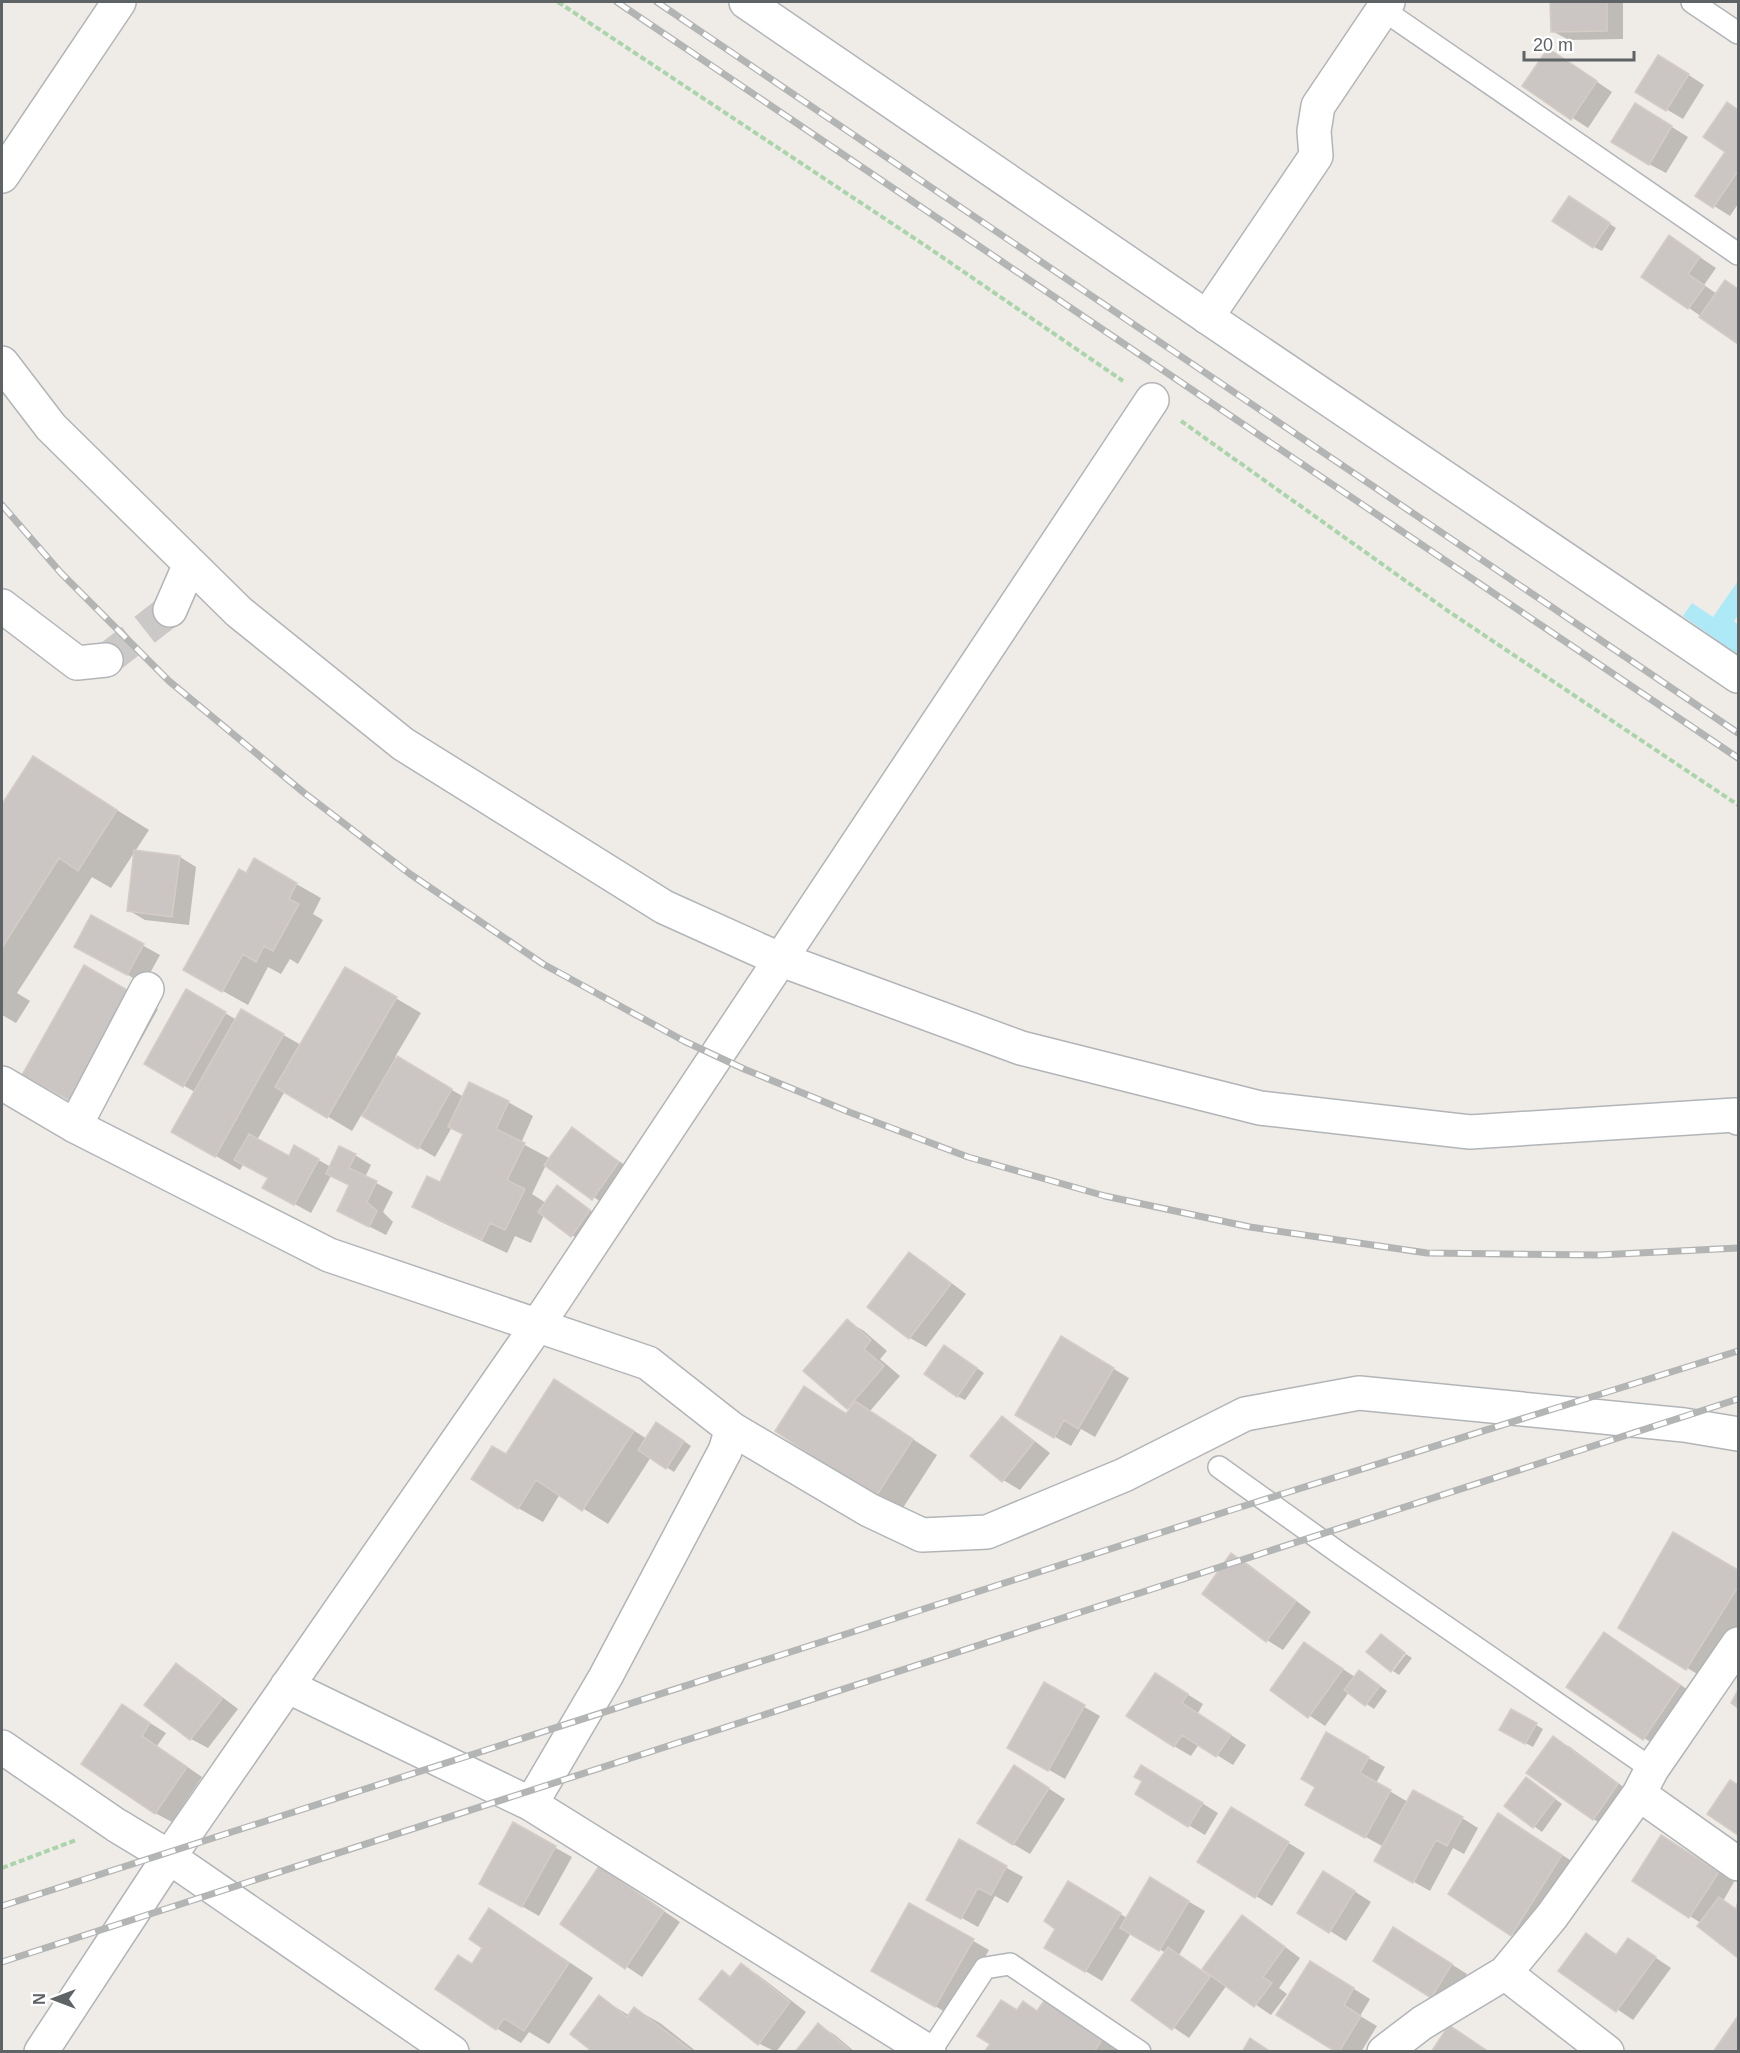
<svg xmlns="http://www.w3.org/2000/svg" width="1740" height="2053" font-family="Helvetica,sans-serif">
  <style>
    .water { fill: #aee9f8 }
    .shadow { fill: #0003 }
    .building { fill: #cbc6c3; stroke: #d4ccc6; stroke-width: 1.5 }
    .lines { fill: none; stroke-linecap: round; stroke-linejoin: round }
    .minor-tunnel { stroke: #cbc9c7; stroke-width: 33; stroke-dasharray: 33 16; stroke-linecap: butt }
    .service-casing { stroke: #b2b5b8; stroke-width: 24 }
    .minor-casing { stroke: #b2b5b8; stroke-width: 36 }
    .tertiary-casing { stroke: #b2b5b8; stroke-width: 36 }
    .path { stroke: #aad5ab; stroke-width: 4; stroke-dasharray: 6 3; stroke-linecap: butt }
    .service { stroke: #fff; stroke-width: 21 }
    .minor { stroke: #fff; stroke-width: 33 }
    .tertiary { stroke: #fff; stroke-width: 33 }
    .rail-casing { stroke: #b3b4b4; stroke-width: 7 }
    .rail { stroke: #fff; stroke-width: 4.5; stroke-dasharray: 14; stroke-linecap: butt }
  </style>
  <rect width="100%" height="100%" fill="#efebe7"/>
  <path class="water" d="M1738 581V615L1734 621 1738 625V655L1683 616 1692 603 1713 617Z"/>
  <path class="shadow" d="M1552 2H1623V39L1569 40 1552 31Z
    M1565 60 1612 92 1588 128 1524 86Z
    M1675 66 1704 85 1683 119 1637 92Z
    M1727 104 1738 110V204L1730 216 1714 206 1727 152Z
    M1651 114 1688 137 1666 173 1649 164Z
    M1577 202 1616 228 1602 251 1594 247Z
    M1670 237 1716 268 1704 285 1717 294 1725 282 1738 290V342L1643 276Z
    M33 758 149 830 111 888 92 877 17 993 30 1001 16 1023 2 1015V807Z
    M180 857 196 867 189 925 145 920 128 910Z
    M254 860 321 898 313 914 323 920 298 964 290 959 281 974 268 967 248 1005 185 970Z
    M91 917 160 955 144 984 92 955Z
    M84 967 158 1009 99 1116 24 1074Z
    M346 969 421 1013 395 1057 464 1097 508 1102 533 1116 521 1143 551 1159 572 1129 635 1172 610 1208 546 1165 532 1194 546 1203 565 1192 597 1215 579 1240 544 1215 531 1243 515 1236 507 1253 439 1221 414 1207 441 1184 465 1134 452 1127 435 1157 362 1114 352 1131 285 1091 257 1140 289 1158 295 1147 331 1167 355 1155 371 1165 365 1177 393 1192 383 1212 393 1222 386 1235 339 1211 350 1186 331 1176 311 1213 264 1187 270 1178 244 1163 240 1170 173 1131 195 1092 146 1064 187 991 237 1020 242 1011 301 1045Z
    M909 1253 925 1263 966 1294 926 1347 910 1338 869 1306Z
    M847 1321 864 1331 887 1351 880 1359 900 1376 870 1411 937 1455 901 1511 876 1497 805 1388 848 1414 851 1410 805 1371Z
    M1062 1338 1129 1378 1095 1437 1081 1429 1071 1446 1017 1415Z
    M953 1351 984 1373 965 1400 957 1396Z
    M579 1396 647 1439 665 1428 691 1446 674 1472 651 1457 608 1524 560 1494 543 1522 518 1508 507 1456Z
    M1002 1418 1018 1428 1050 1453 1020 1490 1003 1480Z
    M1673 1534 1738 1572V1640L1712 1683 1620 1627Z
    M1232 1555 1248 1564 1311 1612 1283 1650 1267 1640Z
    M1604 1634 1629 1649 1704 1701 1669 1753 1644 1738Z
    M1305 1644 1355 1677 1367 1676 1387 1691 1374 1709 1349 1692 1325 1726 1272 1690Z
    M1406 1654 1412 1658 1399 1675 1393 1671Z
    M176 1665 193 1675 238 1709 208 1748 191 1739 146 1704Z
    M1044 1684 1100 1716 1065 1779 1009 1747Z
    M1171 1684 1203 1704 1198 1713 1246 1745 1233 1765 1199 1744 1191 1756 1174 1746Z
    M123 1706 166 1733 157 1746 202 1777 172 1822 155 1813Z
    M1512 1711 1543 1729 1533 1747 1501 1730Z
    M1326 1735 1385 1767 1376 1783 1408 1802 1462 1818 1478 1828 1464 1854 1453 1848 1430 1891 1393 1870 1384 1847 1307 1805 1317 1787Z
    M1553 1738 1570 1747 1633 1794 1610 1828 1593 1819Z
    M1158 1776 1218 1813 1205 1835 1137 1794Z
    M1031 1777 1065 1799 1030 1854 1013 1844Z
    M1527 1779 1562 1804 1542 1832 1506 1806Z
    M1731 1782 1738 1786V1833L1709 1814Z
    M1248 1818 1305 1853 1272 1906 1256 1896Z
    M513 1824 572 1857 539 1916 481 1883Z
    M1523 1830 1586 1870 1536 1949 1512 1934Z
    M959 1841 1023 1877 1008 1903 995 1896 978 1927 928 1899Z
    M1678 1846 1734 1882 1723 1901 1737 1909 1738 1903V1956L1699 1926 1701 1923 1634 1881Z
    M615 1878 680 1922 642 1977 562 1923Z
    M1150 1879 1205 1911 1179 1955 1209 1975 1242 1917 1258 1927 1300 1958 1279 1988 1287 1994 1271 2015 1227 1985 1189 2038 1133 2000 1166 1953 1131 1933 1102 1981 1046 1947 1057 1928 1069 1883 1127 1918Z
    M1340 1882 1371 1902 1346 1941 1330 1931Z
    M910 1905 989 1950 952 2016 873 1970Z
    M489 1910 514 1925 593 1978 549 2044 529 2032 521 2043 496 2028 473 1965 484 1947Z
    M1586 1935 1618 1955 1629 1940 1671 1968 1633 2020 1561 1971Z
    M1410 1938 1467 1974 1448 2006 1432 1996Z
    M741 1965 758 1975 806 2012 776 2052 758 2043 722 1972 731 1978Z
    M1327 1972 1370 1999 1360 2016 1377 2026 1361 2052H1339Z
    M599 1997 630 2016 635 2009 660 2023 697 2052H596Z
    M1018 2011 1071 2014 1125 2052 986 2051Z
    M818 2025 835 2035 855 2052H797Z"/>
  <path class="building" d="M1550 2H1607V31L1551 32Z
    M1548 48 1597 81 1571 120 1522 86Z
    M1658 55 1689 74 1666 111 1635 92Z
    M1727 102 1738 110V171L1713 208 1695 196 1725 152 1703 137Z
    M1635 103 1672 126 1649 165 1611 142Z
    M1569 196 1610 223 1593 248 1552 221Z
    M1669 235 1700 257 1688 274 1705 286 1688 309 1641 277Z
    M1725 280 1738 289V344L1699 317Z
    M33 756 117 810 78 871 59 858 2 948V804Z
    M134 850 180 856 172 917 127 911Z
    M254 858 297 883 289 899 299 904 273 951 264 946 256 962 243 954 222 992 183 970 239 869 246 873Z
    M91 915 144 944 127 975 74 947Z
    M84 965 134 994 74 1103 22 1075Z
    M345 967 397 997 327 1118 275 1087Z
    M186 989 226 1012 183 1087 144 1064Z
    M241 1009 284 1034 215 1157 171 1132Z
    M397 1056 452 1089 418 1149 362 1116Z
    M469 1082 509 1101 496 1129 525 1143 507 1180 525 1189 505 1230 490 1223 482 1240 412 1207 427 1176 440 1182 463 1134 448 1127Z
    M572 1127 619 1162 592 1200 544 1165Z
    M249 1134 289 1156 294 1145 319 1159 294 1205 262 1188 268 1178 234 1160Z
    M339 1146 356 1154 349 1168 377 1181 367 1202 377 1211 369 1227 337 1211 349 1185 326 1174Z
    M557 1185 590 1210 571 1237 538 1212Z
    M909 1252 951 1284 909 1339 867 1307Z
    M847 1319 871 1340 864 1349 884 1366 847 1409 803 1371Z
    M1061 1336 1114 1368 1078 1429 1064 1420 1054 1438 1015 1415Z
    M944 1345 977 1368 957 1397 924 1374Z
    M554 1379 634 1431 582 1511 536 1480 518 1509 471 1479 492 1446 506 1454Z
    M804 1386 846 1414 855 1401 913 1439 875 1498 775 1431Z
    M1002 1416 1034 1442 1002 1482 970 1456Z
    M656 1422 684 1441 666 1469 638 1450Z
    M1673 1532 1738 1570V1587L1686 1670 1618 1628Z
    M1231 1553 1296 1601 1266 1642 1202 1594Z
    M1604 1632 1680 1685 1643 1740 1566 1687Z
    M1381 1634 1405 1653 1391 1672 1366 1652Z
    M1304 1642 1343 1669 1308 1718 1270 1690Z
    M176 1663 222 1699 190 1740 144 1705Z
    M1359 1670 1380 1686 1365 1706 1344 1690Z
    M1155 1673 1188 1694 1182 1703 1231 1735 1216 1757 1182 1735 1174 1747 1126 1716Z
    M1044 1682 1085 1705 1048 1771 1007 1748Z
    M1738 1690V1708L1731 1703Z
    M122 1704 150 1723 142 1736 187 1767 155 1814 81 1764Z
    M1511 1709 1537 1723 1525 1744 1499 1730Z
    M1326 1732 1369 1757 1360 1773 1391 1790 1365 1838 1305 1805 1315 1787 1301 1779Z
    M1553 1736 1618 1784 1593 1820 1526 1773Z
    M1014 1765 1049 1788 1013 1845 977 1823Z
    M1141 1765 1203 1803 1188 1827 1135 1794 1142 1781 1134 1777Z
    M1526 1777 1555 1799 1533 1828 1504 1806Z
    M1730 1780 1738 1785V1835L1707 1814Z
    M1413 1790 1463 1817 1447 1846 1436 1840 1413 1883 1374 1861Z
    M1231 1807 1289 1842 1255 1898 1197 1862Z
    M1498 1813 1562 1855 1511 1936 1448 1894Z
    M513 1822 556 1846 522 1907 479 1884Z
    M1661 1835 1719 1872 1689 1918 1632 1881Z
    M959 1839 1007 1866 991 1895 978 1888 961 1919 926 1900Z
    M599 1866 664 1911 625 1969 560 1924Z
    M1323 1871 1355 1891 1329 1933 1297 1913Z
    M1150 1877 1189 1901 1159 1951 1120 1928Z
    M1068 1881 1121 1913 1085 1972 1044 1948 1055 1929 1044 1921Z
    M1719 1897 1736 1909 1738 1901V1958L1697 1926Z
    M909 1903 974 1939 935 2007 871 1971Z
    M489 1908 569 1963 524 2031 504 2018 496 2030 435 1989 458 1955 472 1964 482 1948 469 1939Z
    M1242 1915 1285 1947 1263 1977 1272 1983 1254 2007 1202 1969Z
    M1393 1927 1452 1964 1431 1998 1373 1961Z
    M1586 1933 1616 1955 1628 1938 1656 1957 1616 2012 1558 1971Z
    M1168 1947 1210 1977 1172 2030 1131 2000Z
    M1310 1961 1354 1988 1344 2005 1361 2016 1339 2052H1336L1276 2015Z
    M741 1963 790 2002 758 2045 699 1999 722 1970 730 1977Z
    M599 1995 627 2017 634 2007 693 2052H593L570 2034Z
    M1046 1998 1103 2038 1094 2052H984L990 2044 977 2036 1001 2000 1017 2010 1023 2001 1037 2011Z
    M1738 2016V2052H1713Z
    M818 2023 852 2052H795Z
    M1449 2025 1486 2050 1485 2052H1431Z
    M1250 2038 1271 2052H1242Z"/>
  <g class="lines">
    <path class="minor-tunnel" d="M106 660 170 610"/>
    <g class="service-casing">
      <path id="service" d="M1692 2 1738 33
        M1382 9 1738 254
        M1219 1467 1342 1555 1652 1769
        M930 2052 985 1968 1010 1964 1140 2052"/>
    </g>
    <g class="minor-casing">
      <path id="minor" d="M746 2 1207 317 1738 676
        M2 176 119 2
        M2 363 51 427 239 612 403 744 664 907 779 959 1021 1048 1260 1108 1470 1132 1735 1115 1738 1118
        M2 606 77 663 106 660
        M170 610 190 564
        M75 1126 147 989
        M732 1429 725 1451 606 1676 531 1804 929 2052
        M287 1686 531 1804
        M2 1747 116 1825 169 1857 452 2052
        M1639 1794 1738 1864
        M1505 1973 1607 2052
        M41 2052 169 1857 537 1326 1152 400
        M1384 2052 1422 2023 1505 1973 1552 1916 1639 1794 1652 1769 1738 1644"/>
    </g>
    <g class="tertiary-casing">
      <path id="tertiary" d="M1207 317 1316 156 1314 131 1318 106 1388 2
        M2 1083 75 1126 329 1255 648 1363 732 1429 869 1510 922 1535 987 1532 1124 1475 1245 1414 1359 1393 1684 1425 1738 1434"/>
    </g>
    <path class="path" d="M558 2 926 246 1123 381
      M1181 421 1448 611 1738 805
      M2 1868 76 1840"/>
    <use href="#service" class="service"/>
    <use href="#minor" class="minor"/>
    <use href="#tertiary" class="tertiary"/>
    <g class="rail-casing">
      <path id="rail" d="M617 2 1738 758
        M657 2 1738 733
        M2 505 61 573 169 681 303 792 410 874 543 964 684 1041 744 1069 849 1112 968 1157 1105 1196 1250 1227 1427 1253 1599 1255 1738 1248
        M2 1906 1228 1511 1738 1351
        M2 1962 1738 1399"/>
    </g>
    <use href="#rail" class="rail"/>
  </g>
  <rect width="1740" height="2053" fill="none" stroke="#5e6366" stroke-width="6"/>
  <g transform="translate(54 1999) rotate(270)" stroke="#ffffff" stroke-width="4.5" paint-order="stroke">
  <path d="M0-4.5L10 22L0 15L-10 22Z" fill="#5e6366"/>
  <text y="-9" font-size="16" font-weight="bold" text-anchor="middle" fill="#5e6366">N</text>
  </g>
  <path d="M1524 51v9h110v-9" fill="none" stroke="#5e6366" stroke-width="3"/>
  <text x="1533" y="51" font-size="18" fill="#5e6366" stroke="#ffffff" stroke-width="4.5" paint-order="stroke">20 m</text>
</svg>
